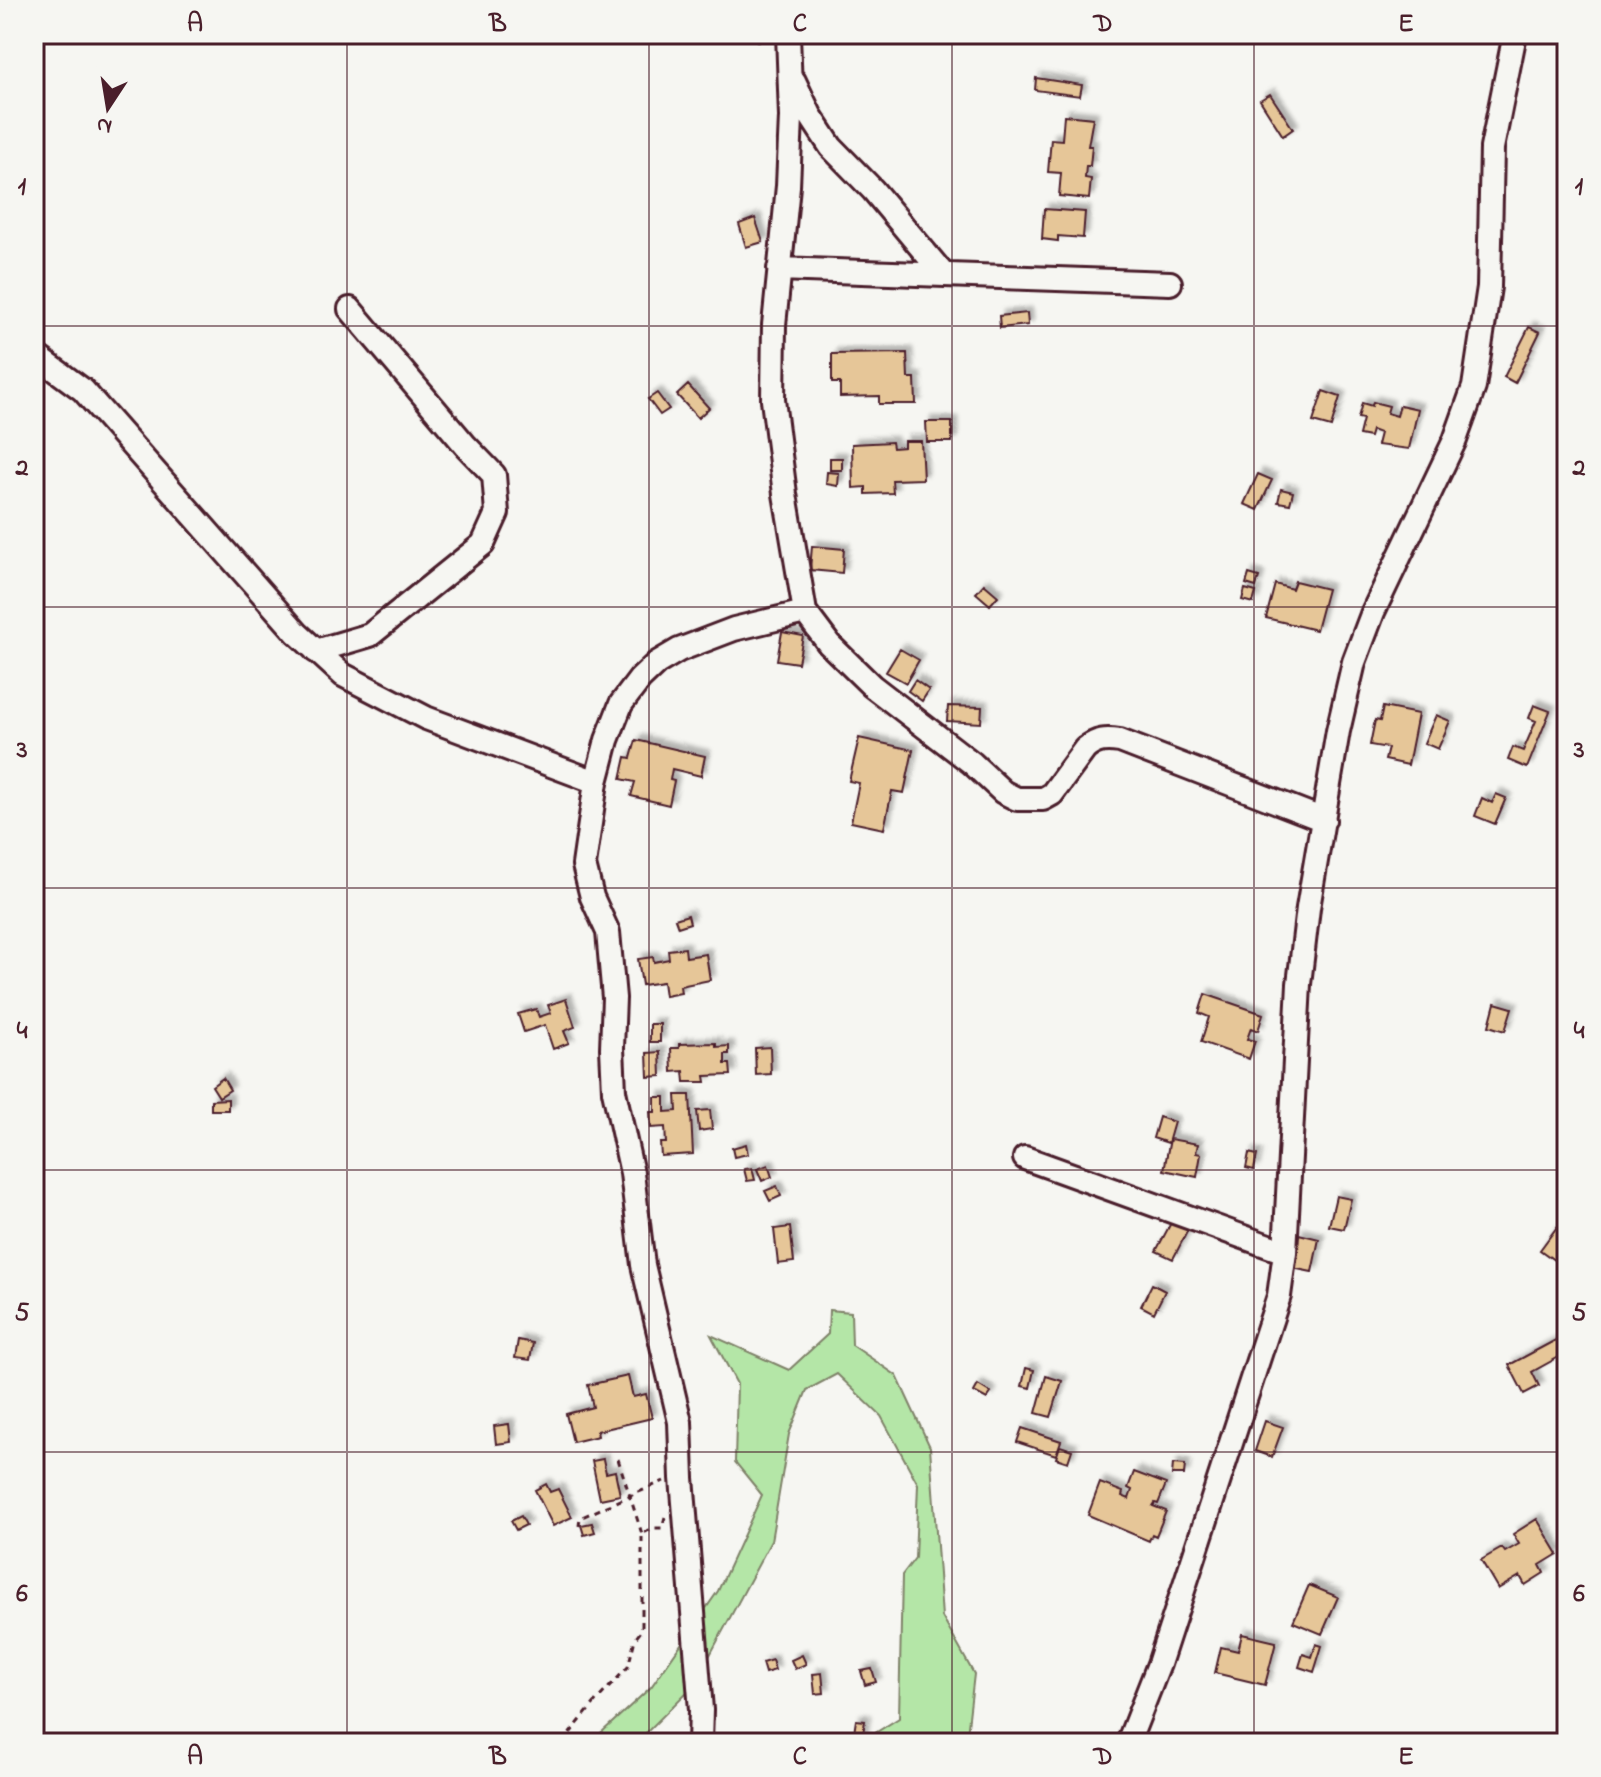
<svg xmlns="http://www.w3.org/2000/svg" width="1601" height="1777" font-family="'Indie Flower',sans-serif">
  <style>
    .green { fill: #b4e6a7; stroke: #7f8269; stroke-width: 2 }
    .building { fill: #e6c698; stroke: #4a1f2b; stroke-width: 2; filter: url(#shadow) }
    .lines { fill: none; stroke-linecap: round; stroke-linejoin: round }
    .minor-casing { stroke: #4a1f2b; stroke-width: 28 }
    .path { stroke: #4a1f2b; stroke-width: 3; stroke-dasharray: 6 6; stroke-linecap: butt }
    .minor { stroke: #f6f6f2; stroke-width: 22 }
    .grid { fill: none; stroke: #4a1f2b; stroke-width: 2; stroke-opacity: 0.55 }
    .neatline { fill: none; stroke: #4a1f2b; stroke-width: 3 }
    .grid-label { font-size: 26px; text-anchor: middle; font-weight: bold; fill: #4a1f2b }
  </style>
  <defs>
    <filter id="shadow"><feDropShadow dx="5" dy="-5" stdDeviation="2" flood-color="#0004"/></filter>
  </defs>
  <rect width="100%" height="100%" fill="#f6f6f2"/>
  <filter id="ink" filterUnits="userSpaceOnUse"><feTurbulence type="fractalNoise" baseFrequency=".0125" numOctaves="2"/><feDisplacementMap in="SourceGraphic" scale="16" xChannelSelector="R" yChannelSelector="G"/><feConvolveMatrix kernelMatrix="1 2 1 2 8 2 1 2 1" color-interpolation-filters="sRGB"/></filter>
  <g filter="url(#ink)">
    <path class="green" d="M829 1310 851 1312 852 1345 897 1376 930 1447 942 1617 974 1674 966 1743H871L869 1737 899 1718 902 1575 915 1558 918 1484 881 1416 837 1374 807 1390 789 1434 771 1541 694 1685 636 1743H590L651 1687 718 1591 762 1495 735 1462 737 1384 711 1335 789 1370 828 1334Z"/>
    <path class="building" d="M757 34H778V39L758 41Z
      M1036 78 1082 85 1080 96 1035 90Z
      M1270 94 1293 129 1283 136 1260 100Z
      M1064 115 1093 118 1088 146H1092L1090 166H1086L1085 178 1091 179 1089 199 1059 196 1061 173 1048 172 1051 139 1062 140Z
      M1044 209 1085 212 1083 238 1058 236V241L1042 239Z
      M755 218 763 242 746 247 739 224Z
      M1027 313 1028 325 1000 328 999 316Z
      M1529 327 1540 332 1515 383 1504 377Z
      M907 353 908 378H915L916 404H879V396L840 397V383H832V354Z
      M688 385 709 408 698 418 677 395Z
      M1323 391 1340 397 1331 427 1313 422Z
      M657 393 669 409 660 415 648 399Z
      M1373 402 1389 406 1387 413 1397 416 1400 405 1418 409 1409 449 1377 445 1380 433 1372 430 1370 437 1359 435 1363 419 1358 418 1362 403 1372 406Z
      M926 422H952V442H927Z
      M904 441H921L923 479 892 480 893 493 866 494V487L853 488 852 444 892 442 893 448 904 447Z
      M830 458H842V470H830Z
      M827 472 839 473 838 486 826 484Z
      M1258 474 1272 480 1258 510 1244 504Z
      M1281 489 1293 492 1290 504 1278 502Z
      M812 546 844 549 842 573 810 570Z
      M1249 574 1259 577 1256 587 1246 584Z
      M1295 581 1327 589 1316 630 1266 618 1275 584 1292 589Z
      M984 584 998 596 990 605 976 593Z
      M1245 589 1256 592 1253 603 1242 600Z
      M782 632 803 636 798 663 777 660Z
      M900 649 919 660 906 683 886 672Z
      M915 680 929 690 922 701 908 691Z
      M1534 705 1550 711 1527 768 1508 760 1513 747 1523 751 1536 721 1529 718Z
      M948 706 982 707 981 723 947 721Z
      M1383 707 1418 714 1408 765 1385 760 1388 748 1370 745 1375 720 1380 721Z
      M1436 715 1450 721 1438 749 1424 743Z
      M859 738 913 750 904 793 892 791 884 829 851 822 859 783 849 781Z
      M636 740 705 756 701 776 672 769 670 780 674 781 669 805 631 796 635 782 621 779 626 757 631 758Z
      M1496 794 1506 798 1495 824 1475 816 1482 798 1492 803Z
      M688 915 690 923 678 927 675 919Z
      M685 948 686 957 706 954 710 980 680 986 681 993 665 996 663 982 642 985 638 959 653 957 654 962 669 959 668 950Z
      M1205 994 1263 1014 1258 1031 1251 1028 1247 1039 1255 1041 1249 1059 1201 1042 1209 1017 1199 1013Z
      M566 999 575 1027 564 1031 569 1043 553 1049 545 1025 524 1032 518 1014 536 1009 539 1017 551 1013 548 1005Z
      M1495 1003 1512 1008 1505 1031 1489 1026Z
      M650 1024H660V1042H650Z
      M716 1043V1047L729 1046V1054H725V1064H730L731 1075 705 1076 706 1082H685L684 1071 672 1072 671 1048H679V1044Z
      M770 1047 771 1074 756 1075 755 1048Z
      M660 1052 661 1076 648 1077 647 1053Z
      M223 1078 230 1090 219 1097 212 1086Z
      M676 1095H690L693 1154 661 1156 660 1143H666L665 1127 651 1128 650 1112H655V1097H665V1112L677 1111Z
      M228 1099V1110H211V1100Z
      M710 1110 712 1129 699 1131 697 1111Z
      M1159 1117 1174 1122 1168 1143 1153 1138Z
      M1170 1139 1198 1144 1196 1153 1201 1154 1197 1177 1164 1170Z
      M746 1144 748 1154 734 1157 732 1148Z
      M1249 1153 1257 1155 1254 1170 1246 1168Z
      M768 1165 772 1177 762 1181 757 1169Z
      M752 1168 755 1180 747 1181 744 1169Z
      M777 1186 781 1196 770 1201 765 1191Z
      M1336 1196 1351 1199 1344 1229 1329 1226Z
      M1173 1219 1189 1228 1173 1259 1156 1251Z
      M790 1227 794 1262 778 1264 774 1229Z
      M1557 1227 1567 1234V1242L1554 1260 1540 1250Z
      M1299 1234 1319 1239 1312 1272 1292 1268Z
      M1152 1284 1165 1291 1154 1313 1141 1306Z
      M1567 1334V1372L1559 1357 1532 1372 1539 1386 1524 1394 1509 1365Z
      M518 1340 533 1343 530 1360 515 1358Z
      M1026 1368 1034 1370 1030 1388 1022 1386Z
      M628 1376 633 1397 646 1394 652 1418 597 1431 598 1436 573 1442 566 1414 593 1407 588 1385Z
      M1046 1376 1062 1381 1051 1417 1036 1413Z
      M978 1385 991 1393 987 1399 974 1392Z
      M1265 1421 1283 1427 1272 1457 1255 1451Z
      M509 1424 511 1442 496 1444 494 1426Z
      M1022 1428 1061 1441 1056 1455 1017 1442Z
      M1060 1446 1072 1450 1068 1462 1056 1458Z
      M603 1459 606 1473 615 1471 620 1495 600 1499 592 1461Z
      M1173 1464 1185 1465 1184 1475H1172Z
      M1134 1472 1166 1484 1158 1504 1155 1503 1153 1506 1166 1511 1156 1536 1152 1534 1149 1541 1088 1515 1100 1483 1123 1492 1122 1496 1129 1499 1132 1490 1128 1488Z
      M546 1484 550 1492 558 1489 572 1517 553 1526 535 1490Z
      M521 1516 526 1525 516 1530 511 1521Z
      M1537 1519 1558 1554 1540 1565 1544 1573 1525 1585 1520 1576 1498 1589 1481 1560 1502 1548 1505 1552 1519 1544 1513 1534Z
      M592 1523 595 1532 584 1535 581 1525Z
      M1309 1585 1338 1597 1322 1634 1293 1622Z
      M1242 1634 1276 1642 1265 1685 1215 1673 1221 1647 1238 1651Z
      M1316 1644 1322 1646 1314 1672 1299 1667 1303 1654 1312 1657Z
      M802 1655 806 1664 795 1669 791 1660Z
      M772 1660 775 1670 765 1673 762 1663Z
      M872 1669 876 1682 865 1685 861 1671Z
      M822 1673 824 1693 815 1694 813 1674Z
      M856 1720 865 1721 862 1740 853 1739Z"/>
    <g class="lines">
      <g class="minor-casing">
        <path id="minor" d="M788 34 791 117 788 186 774 325 773 400 785 494 805 612 829 644 872 686 972 763 1003 792 1017 799H1043L1052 794 1085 749C1097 739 1106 739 1120 741L1324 820
          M794 81 810 115 831 147 873 190 944 275
          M779 269 1170 283
          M34 354 83 390 297 633 343 675 426 718 596 782
          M316 651 370 635 483 544 497 513 494 475 466 446 350 309
          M1025 1158 1285 1252
          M700 1743 701 1710 682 1478 680 1422 643 1265 632 1173 614 1091 612 1048 614 998 608 932 592 897 584 865 596 782 607 740 621 704 640 679 657 663 679 650 734 629 805 612
          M1128 1743 1159 1664 1279 1296 1285 1252 1299 984 1308 908 1338 731 1354 662 1373 612 1455 440 1474 387 1489 287 1492 148 1515 34"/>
      </g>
      <path class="path" d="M416 36V34
        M618 1459 642 1534
        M579 1526 580 1518 664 1481
        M562 1743 597 1700 628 1667 635 1639 642 1630V1534L653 1528H662L665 1517"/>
      <use href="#minor" class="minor"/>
    </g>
  </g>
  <path class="grid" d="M347 34V1743M649 34V1743M952 34V1743M1254 34V1743M34 326H1567M34 607H1567M34 888H1567M34 1170H1567M34 1452H1567"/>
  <rect width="1601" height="1777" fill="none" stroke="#f6f6f2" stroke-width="88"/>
  <g transform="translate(108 108) rotate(192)" stroke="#f6f6f2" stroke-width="6" paint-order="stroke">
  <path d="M0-6L14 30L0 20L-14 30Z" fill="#4a1f2b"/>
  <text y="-12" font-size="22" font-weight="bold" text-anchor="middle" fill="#4a1f2b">N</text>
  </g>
  <rect x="44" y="44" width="1513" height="1689" class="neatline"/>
  <g class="grid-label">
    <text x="195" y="31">A</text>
    <text x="498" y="31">B</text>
    <text x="800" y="31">C</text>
    <text x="1103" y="31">D</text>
    <text x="1406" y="31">E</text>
    <text x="22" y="194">1</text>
    <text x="1579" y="194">1</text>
    <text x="22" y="475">2</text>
    <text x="1579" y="475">2</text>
    <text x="22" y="757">3</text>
    <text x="1579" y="757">3</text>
    <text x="22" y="1038">4</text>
    <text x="1579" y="1038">4</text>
    <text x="22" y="1320">5</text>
    <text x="1579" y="1320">5</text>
    <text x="22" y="1601">6</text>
    <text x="1579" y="1601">6</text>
    <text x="195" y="1764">A</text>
    <text x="498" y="1764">B</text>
    <text x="800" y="1764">C</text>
    <text x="1103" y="1764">D</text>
    <text x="1406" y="1764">E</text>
  </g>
</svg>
